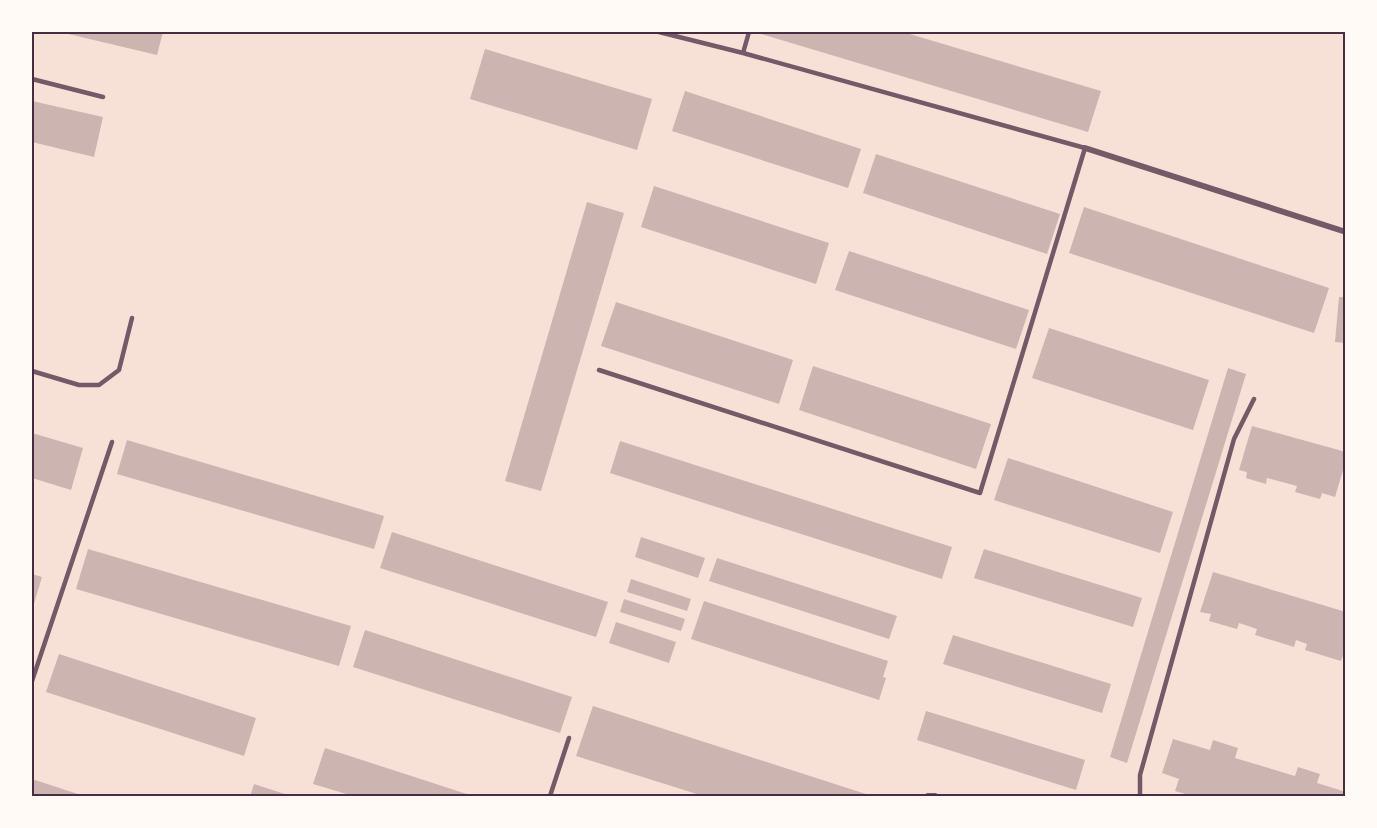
<svg xmlns="http://www.w3.org/2000/svg" width="1377" height="828" font-family="'Exo 2',sans-serif">
  <style>
    .building { fill: #ccb4b1 }
    .lines { fill: none; stroke-linecap: round; stroke-linejoin: round }
    .service { stroke: #755966; stroke-width: 4.5 }
    .minor { stroke: #755966; stroke-width: 6 }
    .neatline { fill: none; stroke: #4a2c40; stroke-width: 2 }
  </style>
  <rect width="100%" height="100%" fill="#f7e1d7"/>
  <path class="building" d="M60 32H163L157 55Z
    M762 32H903L1101 91 1088 132 761 34Z
    M485 49 652 99 637 150 470 99Z
    M685 91 861 149 848 188 672 131Z
    M32 101 103 117 94 157 32 142Z
    M876 154 1060 214 1047 254 863 193Z
    M654 186 829 243 816 284 641 227Z
    M587 202 624 213 541 491 505 481Z
    M1084 207 1329 288 1314 333 1069 253Z
    M849 251 1029 310 1016 349 835 290Z
    M1339 297H1346V343L1335 342Z
    M616 302 793 360 779 404 601 346Z
    M1049 328 1209 380 1193 430 1032 378Z
    M813 366 991 424 976 469 799 410Z
    M1228 368 1246 374 1127 763 1110 757Z
    M1252 426 1346 452V460L1335 497 1322 493 1320 499 1295 492 1297 486 1267 478 1266 484 1246 478 1247 472 1239 470Z
    M32 433 83 448 71 490 32 478Z
    M127 440 384 516 374 549 117 474Z
    M620 441 952 547 942 579 610 473Z
    M1008 458 1173 512 1160 553 994 500Z
    M392 532 608 602 596 637 380 568Z
    M641 537 705 558 698 578 635 557Z
    M88 549 351 626 339 666 76 589Z
    M984 549 1142 598 1133 627 974 578Z
    M717 558 897 616 889 639 709 581Z
    M1213 572 1346 612V646L1341 661 1305 650 1307 644 1296 640 1294 647 1255 635 1257 629 1239 623 1237 629 1209 621 1211 614 1200 612Z
    M32 574 42 577 32 610Z
    M631 579 691 599 687 611 627 592Z
    M624 599 685 619 681 631 620 612Z
    M704 601 888 661 883 677 886 678 879 700 691 639Z
    M616 622 676 642 669 663 609 643Z
    M365 630 572 697 560 733 353 667Z
    M953 635 1111 684 1102 713 943 664Z
    M59 654 256 718 244 756 46 692Z
    M593 706 872 796H703L576 756Z
    M926 711 1085 760 1076 790 917 740Z
    M1173 739 1210 750 1213 740 1238 748 1235 758 1295 776 1298 767 1320 774 1317 783 1346 792V796H1192L1175 791 1179 779 1162 773Z
    M325 748 473 796H353L313 784Z
    M32 779 84 796H32Z
    M254 784 291 796H250Z"/>
  <g class="lines">
    <path class="service" d="M743 53 749 32
      M32 79 103 97
      M599 370 980 493 1085 148 743 53 659 32
      M32 371 79 385H99L119 370 132 318
      M32 681 112 442
      M550 796 569 738
      M1140 796V775L1234 439 1254 399"/>
    <path class="minor" d="M1085 148 1346 232
      M928 796H935"/>
  </g>
  <rect width="1377" height="828" fill="none" stroke="#fffaf5" stroke-width="66"/>
  <rect x="33" y="33" width="1311" height="762" class="neatline"/>
</svg>
